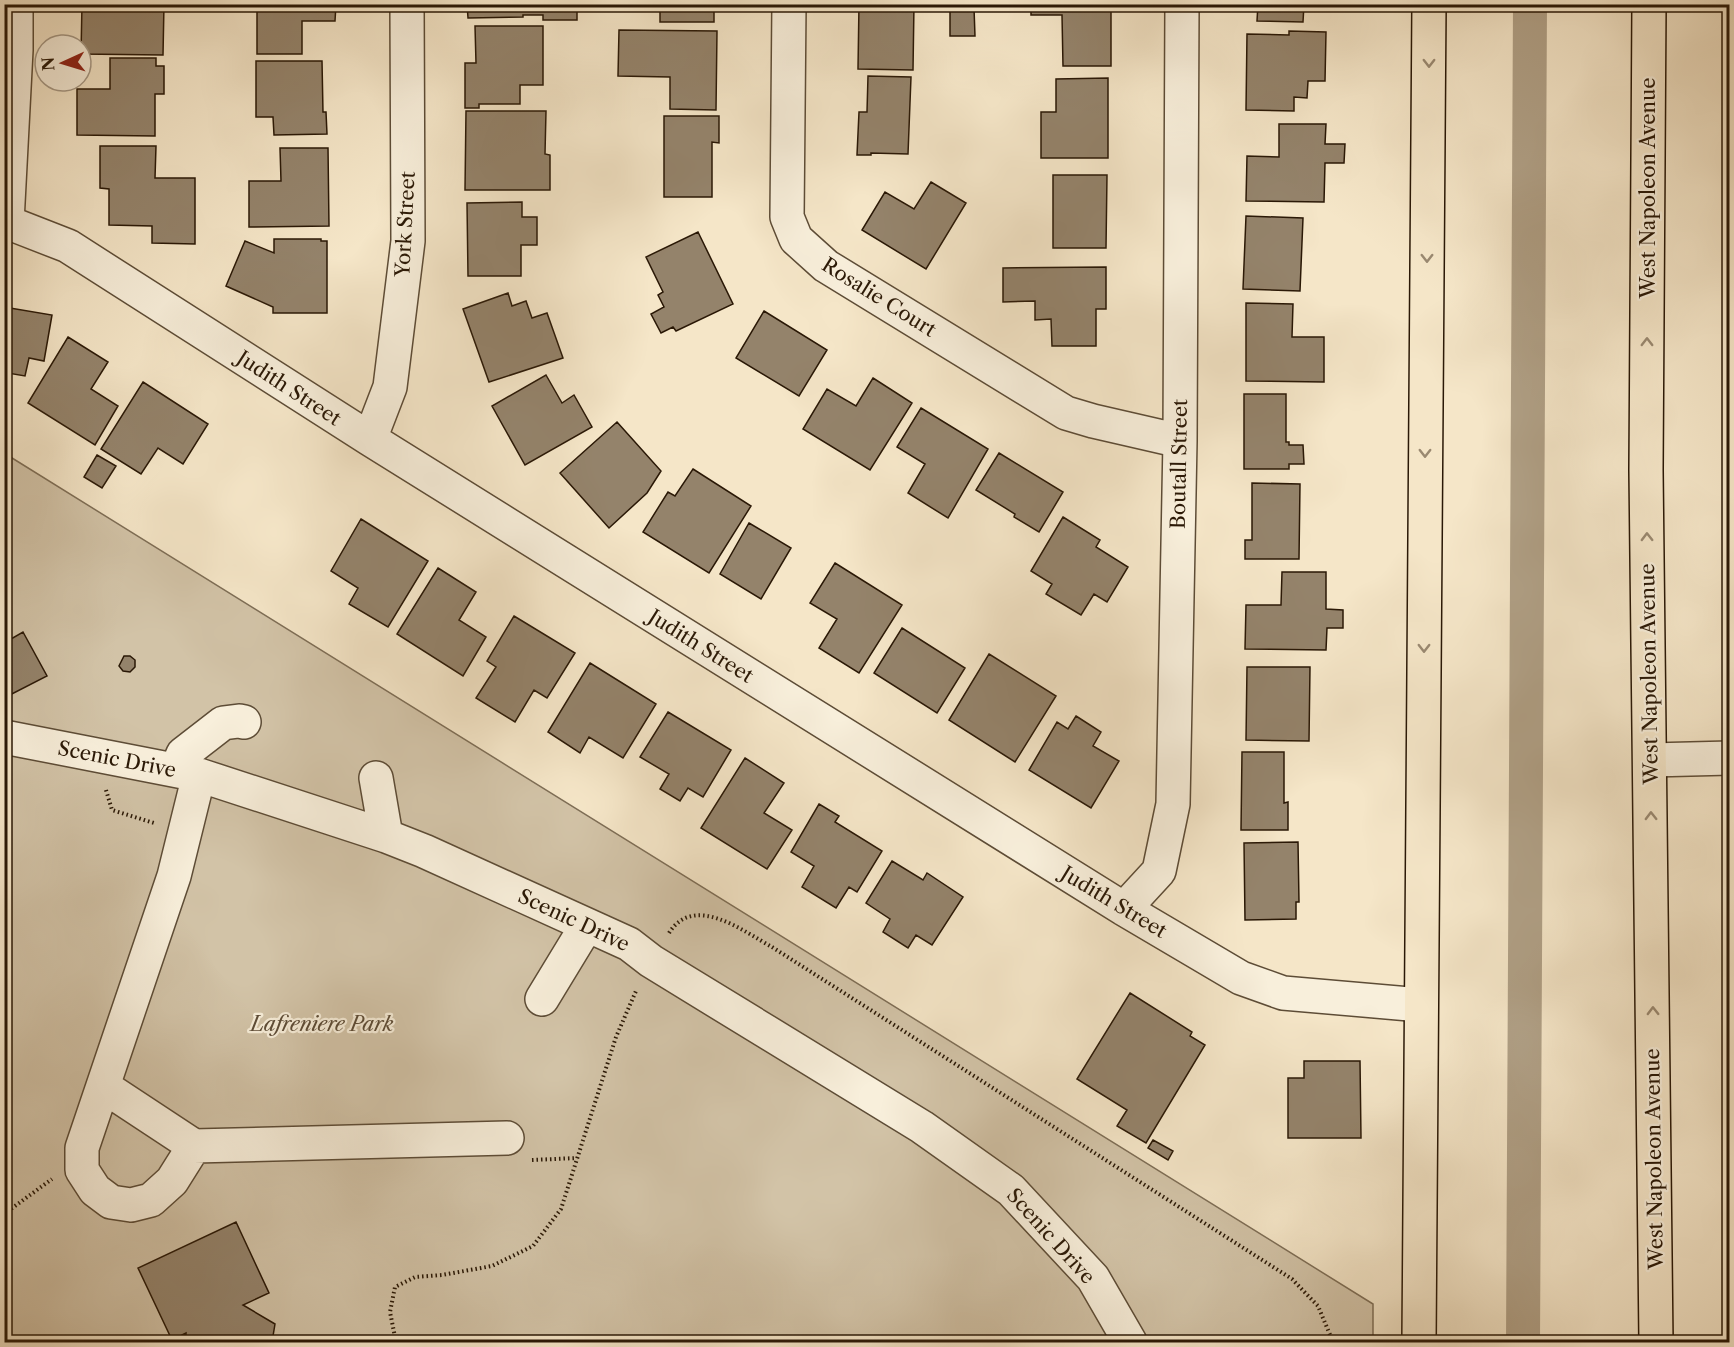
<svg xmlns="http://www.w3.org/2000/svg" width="1734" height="1347" font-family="'Libre Caslon Text',serif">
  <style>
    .green { fill: #d2c3a7; stroke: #7e6e56; stroke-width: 1.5 }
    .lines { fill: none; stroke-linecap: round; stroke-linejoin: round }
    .canal { stroke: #b0a086; stroke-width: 34 }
    .building { fill: #94836b; stroke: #2a1806; stroke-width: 1.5 }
    .minor-casing { stroke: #5d4c36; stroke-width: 36 }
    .major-casing { stroke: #2a1806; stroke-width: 36 }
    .path { stroke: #2a1806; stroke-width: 4; stroke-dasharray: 1.5 3; stroke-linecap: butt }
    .minor { stroke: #f8efdb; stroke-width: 33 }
    .major { stroke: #f5e6c8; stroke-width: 33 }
    .oneway { stroke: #9a8971 }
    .labels { text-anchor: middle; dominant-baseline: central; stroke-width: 4.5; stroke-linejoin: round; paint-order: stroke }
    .street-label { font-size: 20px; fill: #2a1806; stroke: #f8efdb }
    .park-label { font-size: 20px; font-style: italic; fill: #5c4b36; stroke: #f8efdb }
  </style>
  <rect width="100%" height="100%" fill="#f5e6c8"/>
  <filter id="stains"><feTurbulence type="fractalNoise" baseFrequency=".00333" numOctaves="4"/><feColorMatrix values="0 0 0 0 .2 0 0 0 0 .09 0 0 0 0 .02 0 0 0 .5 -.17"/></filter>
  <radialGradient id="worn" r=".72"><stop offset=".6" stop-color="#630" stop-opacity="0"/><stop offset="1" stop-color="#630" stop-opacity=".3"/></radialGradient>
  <path class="green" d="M4 453 1373 1304V1342H5Z"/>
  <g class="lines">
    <path class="canal" d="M1523 1342 1530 4"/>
  </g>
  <path class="building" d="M82 4H164L163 55 81 54Z
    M257 4H336L335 21H302V54H257Z
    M467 4H577V20H543V15H523V17L468 18Z
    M660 4H714V22H660Z
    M859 4H914L913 70 858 69Z
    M1031 4H1111V66H1063L1062 15H1031Z
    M1258 4H1304L1303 22 1257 21Z
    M974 8 975 36H950V9Z
    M475 26H543V85H520V104H479V108H465V63H476Z
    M619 30 717 31 716 110 670 109V77L618 76Z
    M1289 31 1326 32 1325 81H1308L1307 98 1294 97V111L1246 110 1247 34 1289 35Z
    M110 58H156V66H164V94H155V136L77 135V89H110Z
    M256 61H322L323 112H326L327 134 274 135 273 117H256Z
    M868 76 911 77 908 154 871 153V155H857L859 112H867Z
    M1108 78V158H1041V112H1056V79Z
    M466 111H546L545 154 550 155V190H465Z
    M664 116H719V143L712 142V197H664Z
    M1279 124H1326L1325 144H1345L1344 163H1325L1324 202 1246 201 1247 156 1279 157Z
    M100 146H156L155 178H195V244L152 243V226L109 225V189L100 188Z
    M280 148H328L329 226 249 227V181H281Z
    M1053 175H1107L1106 248H1053Z
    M931 182 966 203 926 269 862 230 885 192 914 209Z
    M522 202V217H537V245H521V276H468L467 203Z
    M1246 216 1303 218 1300 291 1243 289Z
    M698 232 733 304 676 331 673 327 661 333 651 314 664 307 658 295 663 292 646 257Z
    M274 239H321V241H327V313H273V307L226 286 245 241 274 253Z
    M1106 267V309H1096V346H1052L1051 319 1035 320V301L1003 302V268Z
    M508 293 512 306 526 301 532 318 547 313 563 358 489 382 463 309Z
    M1246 303 1293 304 1292 337H1324V382L1246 381Z
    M4 307 52 315 44 361 29 358 25 376 8 373 6 386 4 385Z
    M764 311 827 350 799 396 736 358Z
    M68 337 108 362 91 389 118 406 95 445 28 403Z
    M546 375 562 403 574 395 592 427 525 465 492 406Z
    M873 378 912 403 870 470 803 429 827 389 856 406Z
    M143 382 208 424 183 464 158 448 141 474 101 449Z
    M1244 394H1286V442H1289V445H1303L1304 464H1289V469H1244Z
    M921 408 988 449 948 518 908 493 925 464 897 447Z
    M617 422 661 471 647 493 609 528 560 473Z
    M999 453 1063 492 1039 532 1014 517 1015 514 976 490Z
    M97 455 116 466 102 488 84 477Z
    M693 469 751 506 709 573 643 532 668 492 675 496Z
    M1252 483 1300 484 1299 559H1245V540H1252Z
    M1063 517 1100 540 1096 547 1128 567 1107 602 1094 594 1081 615 1046 594 1052 584 1031 571Z
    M361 519 428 561 388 627 349 604 358 588 331 571Z
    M749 523 791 548 761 599 720 574Z
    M835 563 902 605 859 673 819 648 837 619 810 603Z
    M438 568 476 592 459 620 486 637 463 676 397 634Z
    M1282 572H1326V609L1343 610V628H1327L1326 650 1245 649 1246 605H1281Z
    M514 616 575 653 547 698 534 690 515 722 476 698 496 667 487 661Z
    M902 628 965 668 937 713 874 673Z
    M23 632 47 676 4 698V643Z
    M989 654 1056 696 1015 762 949 720Z
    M124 656H130L135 660V667L130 672 123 671 119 666Z
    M590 663 656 704 623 758 589 737 580 753 548 732Z
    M1247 667H1310L1309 741 1246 740Z
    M668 712 731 750 703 797 688 788 680 801 660 789 669 774 640 757Z
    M1076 716 1101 732 1093 746 1119 761 1091 808 1029 770 1057 722 1068 729Z
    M1242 752H1284V803L1288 802V830H1241Z
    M745 758 784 783 764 813 792 830 767 869 701 828Z
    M819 804 839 816 835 822 882 851 857 892 849 887 836 908 802 887 814 866 791 852Z
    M1298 842 1299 902H1296V919L1245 920 1244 843Z
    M892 861 923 880 927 873 963 897 932 945 916 935 908 948 883 932 890 919 866 903Z
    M1130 993 1192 1032 1190 1036 1205 1045 1146 1143 1117 1126 1127 1110 1077 1079Z
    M1304 1061H1360L1361 1138H1288V1078H1304Z
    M1153 1140 1173 1151 1168 1160 1148 1148Z
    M236 1222 269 1293 243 1305 275 1324 272 1342H186V1333L172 1340 138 1268Z"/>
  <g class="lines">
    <g class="minor-casing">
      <path id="minor" d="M789 4 787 217 796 239 826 266 1066 413 1093 421 1180 441
        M4 221 68 246 370 439 1124 909 1241 978 1283 993 1421 1005
        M7 222 16 50V4
        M370 439 390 387 408 241 407 4
        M4 737 199 775 386 836 424 851 629 944 651 961 922 1127 1011 1190 1093 1278 1130 1342
        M1651 760 1730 758
        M176 770 183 754 223 723 239 721 244 722
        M199 775 174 876 82 1148V1170L95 1190 111 1202 131 1205 151 1200 172 1181 194 1146 507 1138
        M376 778 386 836
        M1124 909 1159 871 1173 804 1180 441 1182 4
        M542 999 587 925
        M103 1086 194 1146"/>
    </g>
    <g class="major-casing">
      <path id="major" d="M1649 4 1646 470 1656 1342
        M1419 1342 1429 4"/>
    </g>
    <path class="path" d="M106 790 112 810 154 823
      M669 933C694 893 743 931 772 947L1292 1279 1318 1306 1333 1342
      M532 1160 577 1158
      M4 1214 52 1179
      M396 1342 390 1312 395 1287 415 1277 442 1275 492 1266 533 1246 561 1209 616 1037 636 991"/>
    <use href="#minor" class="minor"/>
    <use href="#major" class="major"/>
  </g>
  <defs><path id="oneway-chevron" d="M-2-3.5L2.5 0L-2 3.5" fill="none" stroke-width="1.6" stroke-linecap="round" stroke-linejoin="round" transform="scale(1.5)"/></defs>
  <g class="oneway">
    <use href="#oneway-chevron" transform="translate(1429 63) rotate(90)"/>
    <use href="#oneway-chevron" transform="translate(1427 258) rotate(90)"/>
    <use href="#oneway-chevron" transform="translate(1647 342) rotate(-90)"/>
    <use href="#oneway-chevron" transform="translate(1425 453) rotate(90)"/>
    <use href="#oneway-chevron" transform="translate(1647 537) rotate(-91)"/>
    <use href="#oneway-chevron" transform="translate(1424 648) rotate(90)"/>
    <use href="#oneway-chevron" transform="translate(1651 816) rotate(-91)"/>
    <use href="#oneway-chevron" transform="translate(1653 1011) rotate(-91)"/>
  </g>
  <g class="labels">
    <g class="street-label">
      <text transform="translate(1648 188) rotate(-90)">West Napoleon Avenue</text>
      <text transform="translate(405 224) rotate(-87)">York Street</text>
      <text transform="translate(879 297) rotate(32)">Rosalie Court</text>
      <text transform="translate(289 388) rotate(33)">Judith Street</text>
      <text transform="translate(1179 464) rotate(-89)">Boutall Street</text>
      <text transform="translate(701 646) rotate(32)">Judith Street</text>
      <text transform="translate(1649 674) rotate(-91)">West Napoleon Avenue</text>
      <text transform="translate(117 759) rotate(11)">Scenic Drive</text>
      <text transform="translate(1114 902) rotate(31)">Judith Street</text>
      <text transform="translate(574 920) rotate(25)">Scenic Drive</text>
      <text transform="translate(1654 1159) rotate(-91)">West Napoleon Avenue</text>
      <text transform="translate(1051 1236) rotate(48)">Scenic Drive</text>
    </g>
    <g class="park-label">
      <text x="322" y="1024">Lafreniere Park</text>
    </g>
  </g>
  <rect width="1734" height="1347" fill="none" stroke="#f5e6c8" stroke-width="24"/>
  <rect x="6" y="6" width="1722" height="1335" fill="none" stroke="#2a1806" stroke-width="3"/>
  <rect x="12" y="12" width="1710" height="1323" fill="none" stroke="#2a1806" stroke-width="1.5"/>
  <g transform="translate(63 63) rotate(266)"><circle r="28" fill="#f8efdb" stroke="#a69986" stroke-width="1.5"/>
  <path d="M0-4.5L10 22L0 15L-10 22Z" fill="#8f2418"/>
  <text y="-9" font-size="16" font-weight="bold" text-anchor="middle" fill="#2a1806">N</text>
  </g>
  <rect width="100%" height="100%" filter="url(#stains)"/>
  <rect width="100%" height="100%" fill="url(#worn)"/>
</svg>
